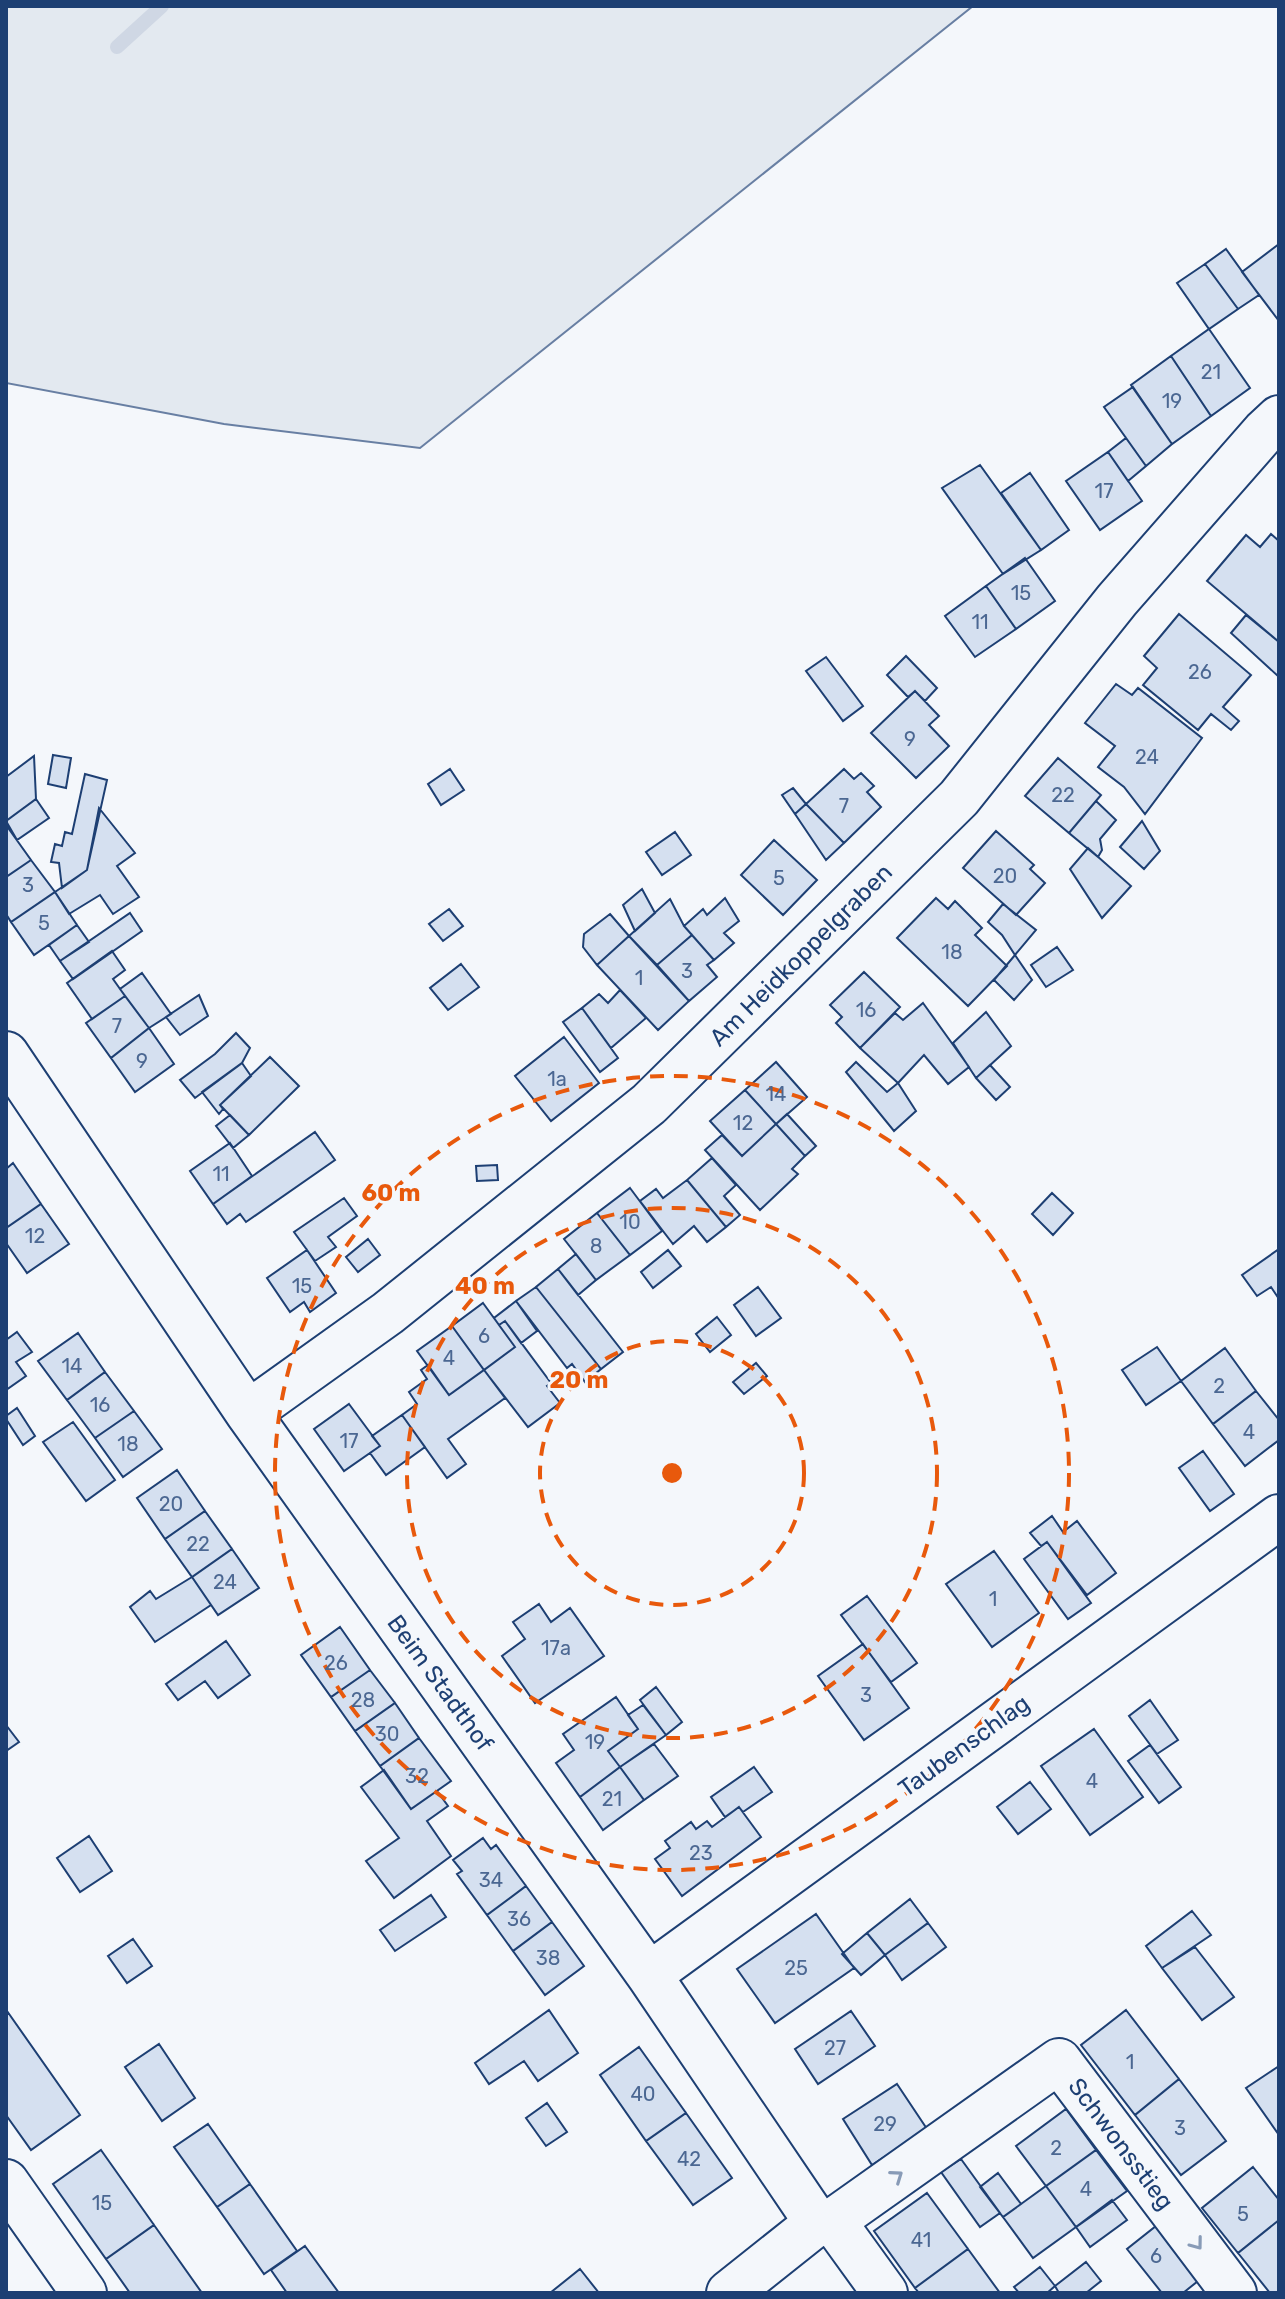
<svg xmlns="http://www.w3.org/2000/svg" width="1285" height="2299" font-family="Rubik,sans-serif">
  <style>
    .green { fill: #e3e9f0; stroke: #687fa3; stroke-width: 2 }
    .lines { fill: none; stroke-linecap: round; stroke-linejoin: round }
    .stream { stroke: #cfd7e4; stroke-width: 14 }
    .building { fill: #d5e0f0; stroke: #1d3f73; stroke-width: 2 }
    .minor-casing { stroke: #1d3f73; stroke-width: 48 }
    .minor { stroke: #f4f7fb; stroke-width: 44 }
    .oneway { stroke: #889bb7 }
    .ring { fill: none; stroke: #e8590c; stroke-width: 4; stroke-dasharray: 14 10 }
    .labels { text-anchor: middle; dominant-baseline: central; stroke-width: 6; stroke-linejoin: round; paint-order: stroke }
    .number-label { font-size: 20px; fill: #4b6792 }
    .street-label { font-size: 24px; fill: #1d3f73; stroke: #f4f7fb }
    .centre { fill: #e8590c; stroke: #f4f7fb; stroke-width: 4 }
    .ring-label { font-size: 24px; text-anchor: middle; font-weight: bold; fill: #e8590c; stroke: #f4f7fb; stroke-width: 6; stroke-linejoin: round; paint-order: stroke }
  </style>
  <rect width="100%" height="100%" fill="#f4f7fb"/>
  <path class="green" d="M6 6H973L420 448 224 424 6 383Z"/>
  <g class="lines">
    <path class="stream" d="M117 47 162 6"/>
  </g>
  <path class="building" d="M1279 244V321L1242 272Z
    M1226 249 1259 295 1238 309 1205 264Z
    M1205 264 1238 309 1209 329 1177 283Z
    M1209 329 1250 388 1211 416 1171 356Z
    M1171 356 1211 416 1172 444 1131 385Z
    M1133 387 1172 444 1146 466 1104 407Z
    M1126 438 1146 466 1128 481 1108 452Z
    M1108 452 1142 501 1100 530 1066 481Z
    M980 465 1041 550 1003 574 942 488Z
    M1030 473 1069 530 1041 550 1001 493Z
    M1271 534 1279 541V642L1207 581 1246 535 1260 547Z
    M1025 558 1055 601 1016 629 986 586Z
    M986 586 1016 629 975 657 945 616Z
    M1179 614 1251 675 1223 707 1239 721 1231 730 1211 714 1198 730 1143 685 1157 668 1144 656Z
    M1246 615 1279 642V677L1231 633Z
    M906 656 937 688 925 701 915 691 908 697 887 675Z
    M826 657 863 706 843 721 806 671Z
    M1116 684 1132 695 1138 688 1202 738 1145 814 1124 787 1098 767 1115 746 1085 723Z
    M915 691 939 716 929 725 949 746 916 778 871 733Z
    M53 755 71 758 66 788 48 784Z
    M34 756 36 799 6 821V777Z
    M1058 758 1101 795 1069 833 1025 796Z
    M450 769 464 790 441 805 428 784Z
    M844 769 854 779 861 773 874 786 867 792 881 807 844 843 806 804Z
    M85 774 107 780 87 870 62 888 59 863 51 862 55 844 62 846 65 832 72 834Z
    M793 788 806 804 795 814 782 795Z
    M36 799 49 818 17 840 6 821Z
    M1096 801 1116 820 1100 839 1102 850 1098 857 1069 833Z
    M806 804 844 843 826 860 795 814Z
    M99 808 135 853 117 866 139 897 113 914 100 895 69 914 55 892 87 870Z
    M1142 821 1160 851 1144 869 1120 847Z
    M6 825 31 860 6 877Z
    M996 831 1034 865 1030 869 1045 883 1016 915 963 868Z
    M675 832 691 855 662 875 646 852Z
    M774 840 817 880 783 915 741 875Z
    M1088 848 1131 886 1102 918 1070 869Z
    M31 860 55 892 11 922 6 914V877Z
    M642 889 655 913 635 931 623 905Z
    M55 892 77 925 34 955 11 922Z
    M725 898 739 921 724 933 734 943 714 960 684 926 703 909 707 915Z
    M936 898 948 909 955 901 982 928 975 935 1007 966 968 1006 897 938Z
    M670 899 684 926 692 935 657 965 629 936Z
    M1003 904 1036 930 1015 955 1002 935 988 922Z
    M449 909 463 926 443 941 429 924Z
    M130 913 142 931 73 979 60 961Z
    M610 914 629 936 597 965 583 947 584 934Z
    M77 925 89 942 60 961 49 945Z
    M692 935 714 960 707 965 717 977 689 1001 657 965Z
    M629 936 689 1001 658 1030 597 965Z
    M1057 947 1073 970 1046 987 1031 965Z
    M112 951 125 970 113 979 125 996 92 1019 67 983Z
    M1015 955 1032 980 1014 1000 994 980Z
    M461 964 479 987 448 1010 430 988Z
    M864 972 900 1007 860 1048 836 1023 842 1017 830 1005Z
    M142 973 171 1014 149 1028 120 989Z
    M620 990 646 1018 611 1048 582 1008 599 994 608 1003Z
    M199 995 208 1016 180 1035 166 1017Z
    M125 996 149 1028 111 1058 86 1023Z
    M923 1003 969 1067 948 1084 924 1055 898 1083 860 1048 895 1013 903 1020Z
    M582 1008 618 1058 600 1072 563 1022Z
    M986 1012 1011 1046 976 1078 953 1043Z
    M149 1028 174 1064 135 1092 111 1058Z
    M236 1033 250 1048 242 1063 195 1098 180 1080 215 1054Z
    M564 1037 599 1083 551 1121 515 1076Z
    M270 1057 299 1086 249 1135 220 1105Z
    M776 1062 807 1097 776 1124 745 1090Z
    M856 1062 887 1092 898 1083 916 1111 894 1131 846 1072Z
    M242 1063 251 1076 220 1105 223 1109 219 1114 202 1092Z
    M990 1065 1010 1087 996 1100 976 1078Z
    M745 1090 776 1124 742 1156 710 1121Z
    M787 1114 816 1146 805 1156 776 1124Z
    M230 1115 249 1135 233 1148 216 1126Z
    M776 1124 805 1156 792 1169 798 1174 760 1210 705 1150 722 1135 742 1156Z
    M315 1132 335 1160 246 1222 240 1214 227 1224 213 1204Z
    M230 1143 252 1176 213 1204 190 1171Z
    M712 1158 736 1185 724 1196 740 1215 726 1227 687 1180Z
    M13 1163 41 1204 6 1228V1169Z
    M497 1165 498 1180 477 1181 476 1166Z
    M687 1180 726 1227 707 1242 694 1226 673 1244 640 1201 656 1189 663 1198Z
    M630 1188 662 1231 630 1255 597 1213Z
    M1052 1193 1073 1213 1053 1235 1032 1214Z
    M344 1198 357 1216 328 1237 336 1247 315 1261 294 1232Z
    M41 1204 69 1244 27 1273 6 1243V1228Z
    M597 1213 630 1255 596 1280 564 1239Z
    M368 1239 380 1255 358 1272 346 1257Z
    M1279 1249V1299L1271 1287 1257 1296 1242 1275Z
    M307 1250 336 1293 310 1312 304 1302 290 1312 267 1278Z
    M668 1250 681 1266 653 1288 641 1272Z
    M576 1254 596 1280 578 1295 558 1269Z
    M558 1269 623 1352 601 1369 536 1287Z
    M536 1287 601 1369 585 1382 572 1364 567 1368 516 1301Z
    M758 1287 781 1318 756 1336 734 1305Z
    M516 1301 537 1331 521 1343 505 1321 499 1325 494 1318Z
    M483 1303 515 1347 484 1370 452 1326Z
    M717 1317 731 1335 710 1352 696 1334Z
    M505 1321 551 1383 547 1386 560 1403 528 1427 484 1370 515 1347 499 1325Z
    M452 1326 484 1370 449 1395 417 1351Z
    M17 1332 32 1352 16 1362 26 1376 6 1390V1340Z
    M78 1333 105 1372 67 1400 38 1361Z
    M1157 1347 1181 1381 1146 1405 1122 1370Z
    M1225 1348 1256 1391 1213 1424 1181 1381Z
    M756 1363 767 1376 744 1394 733 1382Z
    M428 1365 449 1395 484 1370 505 1398 448 1439 466 1464 447 1478 402 1415 417 1404 409 1392 427 1379 421 1370Z
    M105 1372 134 1411 95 1438 67 1400Z
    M1256 1391 1279 1420V1440L1245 1466 1213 1424Z
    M349 1404 380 1446 344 1471 314 1429Z
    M17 1408 35 1436 23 1445 6 1419V1416Z
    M134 1411 162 1449 123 1477 95 1438Z
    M402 1415 425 1447 386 1475 370 1453 380 1446 372 1436Z
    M73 1422 115 1480 86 1501 43 1442Z
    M1203 1451 1234 1494 1210 1511 1179 1468Z
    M177 1470 205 1511 165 1539 137 1498Z
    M205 1511 232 1549 192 1577 165 1539Z
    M1052 1516 1063 1532 1077 1521 1116 1573 1087 1595 1047 1542 1041 1546 1030 1533Z
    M1047 1542 1091 1603 1068 1619 1024 1559Z
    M232 1549 259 1588 218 1615 192 1577Z
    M994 1551 1039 1613 992 1647 946 1584Z
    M192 1577 211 1605 155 1642 130 1607 150 1591 156 1599Z
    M867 1596 917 1663 891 1682 841 1615Z
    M539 1604 551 1622 570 1608 604 1656 535 1703 502 1656 525 1639 513 1622Z
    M340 1627 370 1670 331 1697 301 1655Z
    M226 1641 250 1675 218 1698 205 1681 178 1700 166 1684Z
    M863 1644 909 1708 864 1740 818 1676Z
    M370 1670 395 1703 355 1731 331 1697Z
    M656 1687 682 1722 666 1735 640 1700Z
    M616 1697 638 1729 608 1751 620 1767 580 1797 556 1763 574 1750 563 1734Z
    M1150 1700 1178 1740 1157 1754 1129 1716Z
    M395 1703 419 1738 380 1766 355 1731Z
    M643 1705 666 1735 620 1767 608 1751 638 1729 628 1715Z
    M6 1725 19 1742 6 1751Z
    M1094 1729 1143 1797 1090 1835 1041 1766Z
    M419 1738 451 1781 411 1809 380 1766Z
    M654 1744 678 1776 644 1800 620 1767Z
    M1150 1745 1181 1787 1159 1803 1128 1761Z
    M620 1767 644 1800 603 1830 580 1797Z
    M754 1767 772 1792 743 1812 739 1807 725 1817 711 1797Z
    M384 1770 411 1809 437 1791 448 1806 427 1821 451 1856 394 1898 366 1861 399 1838 361 1787Z
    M1030 1782 1051 1809 1018 1834 997 1807Z
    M739 1807 761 1837 682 1896 655 1859 670 1848 665 1841 691 1822 696 1829 707 1821 712 1827Z
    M89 1836 112 1871 80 1892 57 1858Z
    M483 1838 491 1849 496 1845 526 1886 487 1915 457 1874 462 1871 453 1860Z
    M526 1886 552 1922 513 1951 487 1915Z
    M431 1895 446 1917 395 1951 380 1930Z
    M910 1899 928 1923 885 1955 867 1933Z
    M1192 1911 1211 1935 1162 1968 1146 1946Z
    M816 1914 854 1968 775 2023 737 1969Z
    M552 1922 584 1966 545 1995 513 1951Z
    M928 1923 946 1947 902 1980 885 1955Z
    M867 1933 885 1955 861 1975 842 1954Z
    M133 1939 152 1966 127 1983 108 1956Z
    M1195 1947 1234 1997 1202 2020 1162 1968Z
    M549 2010 578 2053 538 2081 524 2061 489 2084 475 2063Z
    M1126 2010 1179 2079 1135 2115 1081 2045Z
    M7 2011 80 2115 31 2150 6 2115Z
    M851 2011 875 2046 818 2084 795 2049Z
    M159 2044 195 2098 162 2121 125 2067Z
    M639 2047 686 2113 646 2141 600 2075Z
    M1279 2066V2135L1246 2088Z
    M1179 2079 1226 2141 1181 2175 1135 2115Z
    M897 2084 927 2129 872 2165 843 2119Z
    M547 2103 567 2132 546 2146 526 2118Z
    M1066 2109 1096 2150 1046 2186 1016 2146Z
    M686 2113 732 2178 693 2205 646 2141Z
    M208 2124 250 2184 217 2207 174 2147Z
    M101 2150 154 2225 106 2259 53 2184Z
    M1096 2150 1127 2191 1076 2227 1046 2186Z
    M961 2159 1000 2213 980 2227 941 2172Z
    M1253 2167 1279 2200V2220L1238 2253 1202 2208Z
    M998 2173 1021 2204 1003 2217 980 2187Z
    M250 2184 297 2251 264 2274 217 2207Z
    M1046 2186 1076 2227 1033 2258 1003 2217Z
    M927 2193 968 2249 915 2288 874 2231Z
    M1112 2200 1127 2220 1090 2247 1076 2227Z
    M1279 2220V2293H1270L1238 2253Z
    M154 2225 202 2293H130L106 2259Z
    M1156 2226 1198 2281 1183 2293H1162L1127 2249Z
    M305 2246 339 2293H287L271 2270Z
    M968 2249 1000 2293H919L915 2288Z
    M1086 2262 1101 2281 1086 2293H1059L1055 2286Z
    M1040 2267 1055 2286 1047 2293H1019L1014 2287Z
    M580 2269 599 2293H550Z"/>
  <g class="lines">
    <g class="minor-casing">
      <path id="minor" d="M6 1054 248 1413 649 1975 817 2223 833 2221 1059 2061 1234 2293
        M248 1413 388 1313 649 1104 959 798 1117 600 1265 431 1279 418
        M649 1975 1279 1517
        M6 2182 84 2293
        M833 2221 885 2293
        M729 2293 817 2223"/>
    </g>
    <use href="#minor" class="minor"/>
  </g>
  <defs><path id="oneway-chevron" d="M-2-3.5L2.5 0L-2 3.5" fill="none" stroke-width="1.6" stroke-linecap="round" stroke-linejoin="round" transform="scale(2)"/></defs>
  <g class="oneway">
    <use href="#oneway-chevron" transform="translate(897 2176) rotate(-35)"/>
    <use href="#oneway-chevron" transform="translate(1197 2244) rotate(53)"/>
  </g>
  <g class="ring">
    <circle cx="672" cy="1473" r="132"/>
    <circle cx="672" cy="1473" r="265"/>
    <circle cx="672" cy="1473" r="397"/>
  </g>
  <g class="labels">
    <g class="number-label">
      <text x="1211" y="372">21</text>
      <text x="1172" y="401">19</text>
      <text x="1104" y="491">17</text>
      <text x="1021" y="593">15</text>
      <text x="980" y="622">11</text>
      <text x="1200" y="672">26</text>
      <text x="910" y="739">9</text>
      <text x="1147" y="757">24</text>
      <text x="1063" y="795">22</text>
      <text x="844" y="806">7</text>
      <text x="1005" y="876">20</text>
      <text x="779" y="878">5</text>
      <text x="28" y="885">3</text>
      <text x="44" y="923">5</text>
      <text x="952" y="952">18</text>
      <text x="687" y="971">3</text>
      <text x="639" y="978">1</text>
      <text x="866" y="1010">16</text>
      <text x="117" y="1026">7</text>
      <text x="142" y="1061">9</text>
      <text x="557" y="1079">1a</text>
      <text x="776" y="1094">14</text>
      <text x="743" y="1123">12</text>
      <text x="221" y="1174">11</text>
      <text x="630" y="1222">10</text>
      <text x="35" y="1236">12</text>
      <text x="596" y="1246">8</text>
      <text x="302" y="1286">15</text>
      <text x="484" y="1336">6</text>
      <text x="449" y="1358">4</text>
      <text x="72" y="1366">14</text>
      <text x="1219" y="1386">2</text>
      <text x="100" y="1405">16</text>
      <text x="1249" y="1432">4</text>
      <text x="349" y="1441">17</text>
      <text x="128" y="1444">18</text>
      <text x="171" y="1504">20</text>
      <text x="198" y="1544">22</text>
      <text x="225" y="1582">24</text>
      <text x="993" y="1599">1</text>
      <text x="556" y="1648">17a</text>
      <text x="336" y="1663">26</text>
      <text x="866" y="1695">3</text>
      <text x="363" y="1700">28</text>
      <text x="387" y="1734">30</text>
      <text x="595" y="1742">19</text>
      <text x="417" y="1776">32</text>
      <text x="1092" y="1781">4</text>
      <text x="612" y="1799">21</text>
      <text x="701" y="1853">23</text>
      <text x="491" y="1880">34</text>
      <text x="519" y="1919">36</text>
      <text x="548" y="1958">38</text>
      <text x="796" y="1968">25</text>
      <text x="835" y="2048">27</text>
      <text x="1130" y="2062">1</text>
      <text x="643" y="2094">40</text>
      <text x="885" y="2124">29</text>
      <text x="1180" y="2128">3</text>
      <text x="1056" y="2148">2</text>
      <text x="689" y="2159">42</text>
      <text x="1086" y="2189">4</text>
      <text x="102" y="2203">15</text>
      <text x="1243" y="2214">5</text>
      <text x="921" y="2240">41</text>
      <text x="1156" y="2256">6</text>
    </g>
    <g class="street-label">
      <text transform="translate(801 955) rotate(-45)">Am Heidkoppelgraben</text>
      <text transform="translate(440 1683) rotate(54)">Beim Stadthof</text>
      <text transform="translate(964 1746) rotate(-36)">Taubenschlag</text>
      <text transform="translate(1121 2144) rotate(53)">Schwonsstieg</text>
    </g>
  </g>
  <circle cx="672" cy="1473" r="12" class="centre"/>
  <g class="ring-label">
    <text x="391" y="1201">60 m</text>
    <text x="485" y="1294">40 m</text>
    <text x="579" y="1388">20 m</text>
  </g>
  <rect width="1285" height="2299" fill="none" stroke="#1d3f73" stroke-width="16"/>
</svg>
